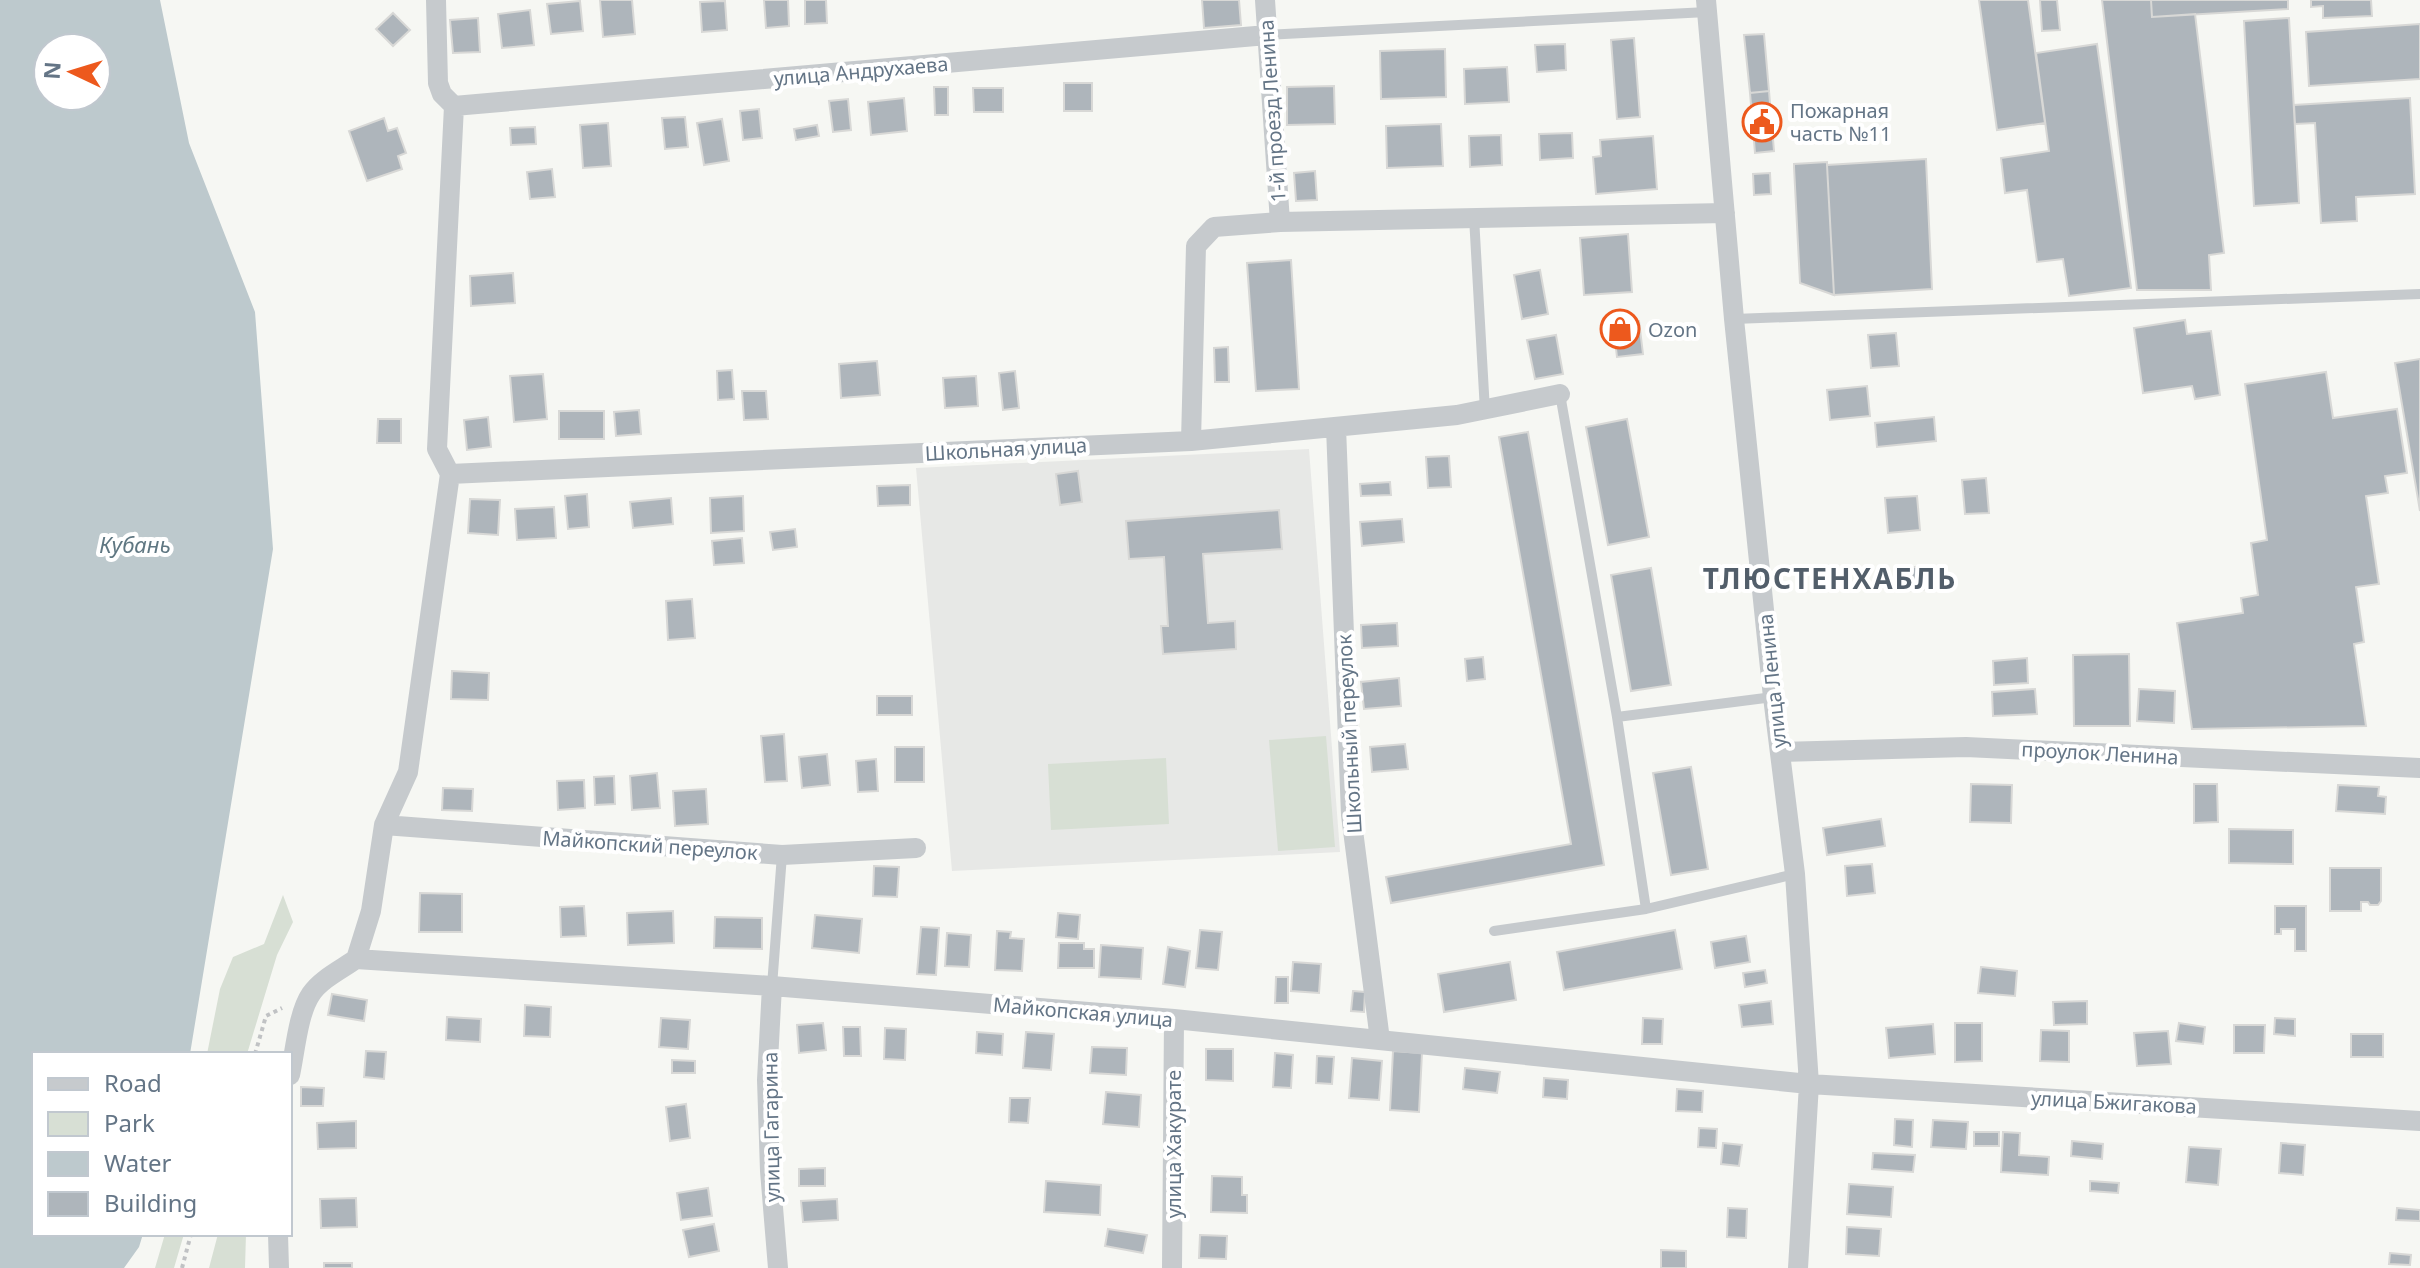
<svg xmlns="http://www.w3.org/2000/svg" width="2420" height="1268" font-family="'Noto Sans',sans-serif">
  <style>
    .built { fill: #e7e8e6 }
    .green { fill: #d7dfd4 }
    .water { fill: #bdc9cd; fill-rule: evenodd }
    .building { fill: #aeb5bb; stroke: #d8d8d6; stroke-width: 2 }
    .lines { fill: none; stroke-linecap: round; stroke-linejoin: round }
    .path { stroke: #c0c2c4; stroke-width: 4; stroke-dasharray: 4 4; stroke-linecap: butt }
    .lane { stroke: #c6cacd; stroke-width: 10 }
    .street { stroke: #c6cacd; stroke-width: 20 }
    .labels { text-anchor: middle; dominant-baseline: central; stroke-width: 8; stroke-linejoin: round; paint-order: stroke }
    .street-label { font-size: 20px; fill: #647586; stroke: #fff }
    .poi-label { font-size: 20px; fill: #647586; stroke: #fff; text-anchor: start }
    .water-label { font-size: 22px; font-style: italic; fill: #5f7782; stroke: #fff }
    .district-label { font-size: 28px; font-weight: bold; letter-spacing: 2px; fill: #525e6a; stroke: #fff }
  </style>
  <rect width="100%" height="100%" fill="#f6f7f3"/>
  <path class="built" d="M1309 449 1340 852 952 871 916 468Z"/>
  <path class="green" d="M1326 736 1335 847 1278 851 1269 740Z
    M1166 758 1169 824 1051 830 1048 764Z
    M283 895 293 922 277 955 247 1054H207L220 989 233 957 264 944Z
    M165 1234H184L174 1268H155Z
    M218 1234H246L245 1268H209Z"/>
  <path class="water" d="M0 0H160L189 143 255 312 273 549 190 1054H34V1234H143L139 1247 124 1268H0ZM48 48H96V96H48Z"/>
  <path class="building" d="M600 0H632L635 34 603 37Z
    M764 0H788L789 26 766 28Z
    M805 0H826L827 23 805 24Z
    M1202 0H1239L1241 25 1204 28Z
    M1979 0H2028L2045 123 1997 130Z
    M2040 0H2057L2060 30 2042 31Z
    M2102 0H2151L2152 17 2195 14 2224 253 2209 255 2211 290H2137Z
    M2151 0H2288V9L2152 17Z
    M2311 0H2371L2372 16 2323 18V6L2311 7Z
    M580 1 583 31 551 34 547 4Z
    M725 1 727 30 702 32 700 2Z
    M530 10 534 45 502 48 498 14Z
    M393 13 410 30 393 46 376 29Z
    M478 18 480 52 453 53 450 20Z
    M2289 18 2299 203 2254 206 2244 21Z
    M2420 24V79L2309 86 2306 32Z
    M1764 34 1769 91 1750 93 1744 35Z
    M1634 38 1640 117 1617 119 1611 40Z
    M1565 44 1566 70 1537 72 1535 45Z
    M2097 44 2131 288 2069 296 2063 259 2037 262 2027 190 2005 193 2001 158 2049 151 2036 53Z
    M1445 49 1446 97 1381 99 1380 51Z
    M1507 67 1509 102 1465 104 1464 69Z
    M1064 83H1092V111H1064Z
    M1334 86 1335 124 1287 125V87Z
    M934 87H948V115H935Z
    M973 88H1003V112H974Z
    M1769 91 1774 151 1755 153 1750 93Z
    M904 98 907 131 871 135 868 102Z
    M2410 98 2415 194 2356 197 2357 221 2321 223 2315 123 2295 124 2294 105Z
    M848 99 851 130 833 132 829 101Z
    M759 109 762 138 743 140 740 111Z
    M685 117 688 147 665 149 662 118Z
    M384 118 388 131 397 128 406 153 398 156 402 169 367 181 349 131Z
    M722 119 729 161 704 165 697 123Z
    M608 123 611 166 583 168 580 125Z
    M1441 124 1443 166 1387 168 1386 126Z
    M817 125 819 136 796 140 794 129Z
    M535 127 536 144 511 145 510 128Z
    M1572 133 1573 158 1540 160 1539 134Z
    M1501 135 1502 165 1470 167 1469 136Z
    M1653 136 1657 189 1596 194 1593 157 1601 156 1600 140Z
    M1926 159 1932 289 1834 295 1827 165Z
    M1827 162V165L1834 295 1800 283 1794 167V164Z
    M552 169 555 197 530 199 527 172Z
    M1315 171 1317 200 1296 201 1294 173Z
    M1770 173 1771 194 1754 195 1753 174Z
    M1628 234 1632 292 1584 295 1580 238Z
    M1291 260 1299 389 1256 391 1247 263Z
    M1540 270 1548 314 1522 319 1514 275Z
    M513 273 515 303 471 306 470 276Z
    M2185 320 2187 334 2211 331 2220 395 2195 399 2192 386 2143 393 2134 328Z
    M1639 321 1643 354 1617 357 1613 324Z
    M1896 333 1899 366 1871 368 1868 335Z
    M1556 335 1563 374 1535 379 1527 340Z
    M1228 347 1229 382H1215L1214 348Z
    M2420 359V511L2395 363Z
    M877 361 880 395 841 398 839 364Z
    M732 370 734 399 718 400 717 371Z
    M1015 371 1019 408 1003 410 999 373Z
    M2326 372 2333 418 2397 409 2407 473 2385 476 2388 493 2366 496 2379 584 2356 587 2364 642 2354 644 2366 726 2192 729 2177 623 2243 613 2241 598 2258 595 2251 543 2267 540 2245 384Z
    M543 374 547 419 514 422 510 376Z
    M976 376 978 406 945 408 943 378Z
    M1867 386 1870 416 1830 420 1827 390Z
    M742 391H766L768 419 744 420Z
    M639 410 641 434 616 436 614 412Z
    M559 411H604V439H559Z
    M488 417 491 447 467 450 464 420Z
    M1934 417 1936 441 1877 447 1875 423Z
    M378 419H401V443H377Z
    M1627 419 1649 537 1608 545 1586 427Z
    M1528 432 1604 865 1391 903 1386 877 1571 844 1499 437Z
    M1449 456 1451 487 1428 488 1426 457Z
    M1078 471 1082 502 1060 505 1056 474Z
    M1986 478 1989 513 1965 514 1962 480Z
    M1390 482 1391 495 1361 496 1360 484Z
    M910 485V505L878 506 877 486Z
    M587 494 589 527 568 529 565 496Z
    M743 496 744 531 711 533 710 498Z
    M1917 496 1920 530 1888 533 1885 498Z
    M671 498 673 524 633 528 630 502Z
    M470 499 500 500 498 535 468 533Z
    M554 507 556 538 517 540 515 509Z
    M1279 510 1282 549 1203 554 1208 623 1235 621 1236 649 1163 654 1161 626H1168L1164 557 1129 559 1126 521Z
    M1402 519 1404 542 1362 546 1360 522Z
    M795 529 797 547 773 550 770 532Z
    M742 538 744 563 714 565 712 541Z
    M1930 566 1932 589 1901 591 1900 568Z
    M1651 568 1671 685 1631 691 1611 575Z
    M692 599 695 638 668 640 666 601Z
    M1397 623 1398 646 1362 648 1361 625Z
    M2129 654 2130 726H2074L2073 655Z
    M1483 657 1485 679 1467 681 1465 659Z
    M2027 658 2028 683 1994 685 1993 661Z
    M452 671 489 673 488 700 451 699Z
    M1399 678 1401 706 1364 709 1361 682Z
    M2035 689 2037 714 1993 716 1992 692Z
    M2139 689 2175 691 2174 723 2137 721Z
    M877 696H912V715H877Z
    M784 734 787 781 765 782 761 736Z
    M1405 744 1408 769 1372 772 1370 747Z
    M895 747H924V782H895Z
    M827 754 830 785 802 788 799 757Z
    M876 759 878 791 858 792 856 761Z
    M1691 767 1708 869 1671 875 1653 773Z
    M657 773 660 808 632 810 630 776Z
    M614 776 615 804 595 805 594 777Z
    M584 780 585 808 558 810 557 781Z
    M1971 784 2012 785 2011 823 1970 822Z
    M2194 784H2217L2218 822 2194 823Z
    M2338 785 2379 787 2378 796 2386 797 2385 814 2336 811Z
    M443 788 473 789 472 811 442 810Z
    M706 789 708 824 675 826 673 791Z
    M1881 819 1885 846 1827 855 1823 828Z
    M2229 829 2293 830V864L2229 863Z
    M1872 864 1875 893 1847 896 1845 866Z
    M874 866 899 867 897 897 873 896Z
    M2330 868H2381V901L2378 905H2370L2368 902H2361V911H2330Z
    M420 893 462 894V932H419Z
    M584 906 586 936 561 937 560 907Z
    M2275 906H2306V951H2295V929H2281V934H2275Z
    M673 911 674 943 628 945 627 913Z
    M1058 913 1080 915 1078 939 1056 937Z
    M815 915 862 919 859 953 812 948Z
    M715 917 762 918V949L714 948Z
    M921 927 939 928 936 975 917 974Z
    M1200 930 1222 932 1218 970 1196 968Z
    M1675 930 1682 969 1564 990 1557 952Z
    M997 931 1011 932 1010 938 1024 939 1022 971 995 970Z
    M947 933 971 935 969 967 945 966Z
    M1746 936 1750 962 1715 968 1711 942Z
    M1059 943H1084V949H1094V968H1058Z
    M1101 945 1143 948 1141 979 1099 977Z
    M1168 947 1190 951 1185 987 1163 984Z
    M1293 962 1321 964 1319 993 1291 991Z
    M1510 962 1516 1000 1444 1012 1438 974Z
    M1981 967 2017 971 2015 996 1978 993Z
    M1765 970 1767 983 1745 987 1743 973Z
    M1276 977H1288V1003H1275Z
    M1353 991 1365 992 1364 1012 1351 1011Z
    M332 994 367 1000 364 1021 328 1015Z
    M1771 1001 1773 1024 1742 1027 1739 1005Z
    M2087 1001V1024L2054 1025 2053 1002Z
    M525 1005 551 1007 550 1037 524 1036Z
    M447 1017 481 1019 480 1042 446 1040Z
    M661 1018 690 1020 688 1049 659 1047Z
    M1643 1018 1663 1019 1662 1044H1642Z
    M2275 1018 2295 1019V1036L2274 1034Z
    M823 1023 826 1050 799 1053 797 1025Z
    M1955 1023H1982V1061L1955 1062Z
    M2179 1023 2205 1027 2203 1044 2176 1041Z
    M1933 1024 1935 1054 1889 1058 1886 1028Z
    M2234 1025H2265L2264 1053H2234Z
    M843 1027H860L861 1056H844Z
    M885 1028 906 1029 905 1060 884 1059Z
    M2041 1030 2069 1031V1062L2040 1061Z
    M2168 1031 2171 1064 2137 1066 2134 1033Z
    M977 1032 1003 1034 1002 1055 976 1053Z
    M1026 1032 1054 1034 1051 1070 1023 1068Z
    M2351 1034H2383V1057H2351Z
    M1092 1047 1127 1048 1126 1075 1090 1073Z
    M1206 1049H1233V1081L1206 1080Z
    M366 1051 386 1052 384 1079 364 1077Z
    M1393 1051 1422 1053 1419 1112 1390 1110Z
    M1275 1053 1293 1055 1291 1088 1273 1087Z
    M1317 1056 1334 1057 1332 1084 1316 1083Z
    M1352 1058 1382 1061 1379 1100 1349 1098Z
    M672 1060 695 1061V1073H672Z
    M1465 1068 1500 1072 1497 1093 1463 1089Z
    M1544 1078 1568 1080 1567 1099 1543 1097Z
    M301 1087 324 1088 323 1106H301Z
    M1677 1089 1703 1091 1702 1112 1676 1111Z
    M1106 1092 1141 1095 1139 1127 1103 1124Z
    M1010 1098H1030L1028 1123 1009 1122Z
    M686 1104 690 1138 670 1141 666 1107Z
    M1895 1119 1913 1120 1912 1147 1894 1145Z
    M1933 1120 1968 1122 1966 1149 1931 1147Z
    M356 1121V1148L318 1149 317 1123Z
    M1699 1128 1717 1129 1716 1148 1698 1147Z
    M1974 1132H1999V1146H1974Z
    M2003 1132 2020 1133 2019 1155 2049 1157 2048 1175 2001 1172Z
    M2072 1141 2103 1144 2102 1159 2071 1156Z
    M1723 1143 1742 1145 1739 1166 1721 1164Z
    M2281 1143 2305 1145 2303 1175 2279 1173Z
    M2189 1147 2221 1149 2218 1185 2186 1182Z
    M1873 1153 1915 1155 1913 1172 1872 1169Z
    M825 1168V1186H799V1169Z
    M1212 1176 1242 1177V1195H1247V1213L1211 1212Z
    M1046 1181 1101 1185 1100 1215 1044 1212Z
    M2090 1181 2119 1183 2118 1193 2090 1191Z
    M1849 1184 1893 1187 1891 1217 1847 1214Z
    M708 1188 712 1216 681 1220 677 1193Z
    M356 1198 357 1227 321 1228 320 1199Z
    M837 1199 838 1220 803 1222 801 1201Z
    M1728 1208 1747 1209 1746 1238 1727 1237Z
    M2397 1208 2420 1210V1221L2396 1220Z
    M714 1224 719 1251 689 1257 683 1230Z
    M1847 1227 1881 1229 1879 1256 1846 1254Z
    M1108 1229 1147 1235 1143 1253 1105 1246Z
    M1200 1235 1227 1236 1226 1259 1199 1258Z
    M1661 1250 1686 1251V1268H1661Z
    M2390 1253 2411 1255 2410 1265 2389 1264Z
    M324 1263H352V1268H324Z"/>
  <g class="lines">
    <path class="path" d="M255 1054 266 1016 282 1008
      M182 1268 191 1234"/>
    <path class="lane" d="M1267 35 1707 12
      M1474 217 1485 411
      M1734 319 2420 294
      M1560 394 1617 717 1646 909
      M1617 717 1773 697
      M1494 931 1646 909 1795 874
      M772 986 782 855"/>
    <path class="street" d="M436 0 438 83 442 94 454 106
      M1265 0 1280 222
      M1706 0 1734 319 1773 697 1795 874 1809 1084 1798 1268
      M454 106 1267 35
      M1336 427 1351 815 1380 1040
      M1191 441 1196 246 1214 227 1280 222 1725 213
      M450 474 1191 441 1457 415 1560 394
      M1780 752 1966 747 2420 768
      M384 825 782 855 916 848
      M356 959 772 986 1174 1019 1809 1084 2420 1121
      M356 959 371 911 384 825 408 772 450 474 437 449 454 106
      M772 986 767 1080 770 1171 778 1268
      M290 1075C295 1052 298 1013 311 994 321 979 342 969 356 959
      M278 1234 279 1268
      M1172 1268 1174 1019"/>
  </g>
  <defs>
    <g id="civic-ring" transform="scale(2)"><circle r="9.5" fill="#fff" stroke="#ed591d" stroke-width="1.5"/><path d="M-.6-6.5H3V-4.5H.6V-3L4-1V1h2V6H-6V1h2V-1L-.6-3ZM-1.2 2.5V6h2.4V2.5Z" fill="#ed591d"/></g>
    <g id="shop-ring" transform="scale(2)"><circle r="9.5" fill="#fff" stroke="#ed591d" stroke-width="1.5"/><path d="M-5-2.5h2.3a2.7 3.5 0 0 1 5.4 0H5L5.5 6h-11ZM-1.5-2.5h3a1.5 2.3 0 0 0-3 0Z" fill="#ed591d"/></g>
  </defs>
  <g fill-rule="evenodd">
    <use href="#civic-ring" x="1762" y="122"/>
    <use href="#shop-ring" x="1620" y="329"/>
  </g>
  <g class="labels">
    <g class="street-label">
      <text transform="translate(861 71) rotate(-5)">улица Андрухаева</text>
      <text transform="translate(1272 111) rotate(-94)">1-й проезд Ленина</text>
      <text transform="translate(1006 449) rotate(-3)">Школьная улица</text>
      <text transform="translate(1772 681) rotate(-96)">улица Ленина</text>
      <text transform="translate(1349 734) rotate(-93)">Школьный переулок</text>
      <text transform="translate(2100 753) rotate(3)">проулок Ленина</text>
      <text transform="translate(650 845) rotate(4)">Майкопский переулок</text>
      <text transform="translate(1083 1012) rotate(5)">Майкопская улица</text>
      <text transform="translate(2114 1102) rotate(3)">улица Бжигакова</text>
      <text transform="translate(771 1127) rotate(-91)">улица Гагарина</text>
      <text transform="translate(1173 1144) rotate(-90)">улица Хакурате</text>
    </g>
    <g class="poi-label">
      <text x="1790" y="110">Пожарная<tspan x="1790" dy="23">часть №11</tspan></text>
      <text x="1648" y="329">Ozon</text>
    </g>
    <g class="water-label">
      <text x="135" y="544">Кубань</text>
    </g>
    <g class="district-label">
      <text x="1830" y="578">ТЛЮСТЕНХАБЛЬ</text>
    </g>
  </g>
  <rect x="32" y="1052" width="260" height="184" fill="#ffffff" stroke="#c1c8cf" stroke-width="2"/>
  <rect x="48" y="1078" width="40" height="12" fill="#c6cacd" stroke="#c1c8cf" stroke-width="2"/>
  <text x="104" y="1092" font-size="24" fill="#647586">Road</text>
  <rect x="48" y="1112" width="40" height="24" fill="#d7dfd4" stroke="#c1c8cf" stroke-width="2"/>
  <text x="104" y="1132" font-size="24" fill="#647586">Park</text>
  <rect x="48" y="1152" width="40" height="24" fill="#bdc9cd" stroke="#c1c8cf" stroke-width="2"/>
  <text x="104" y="1172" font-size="24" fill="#647586">Water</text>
  <rect x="48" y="1192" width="40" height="24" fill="#aeb5bb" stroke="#c1c8cf" stroke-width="2"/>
  <text x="104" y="1212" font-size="24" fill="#647586">Building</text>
  <g transform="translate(72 72) rotate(274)"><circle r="38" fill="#ffffff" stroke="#c1c8cf" stroke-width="2"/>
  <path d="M0-6L14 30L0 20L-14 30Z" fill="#ed591d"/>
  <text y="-12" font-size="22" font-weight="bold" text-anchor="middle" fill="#647586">N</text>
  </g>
</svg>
